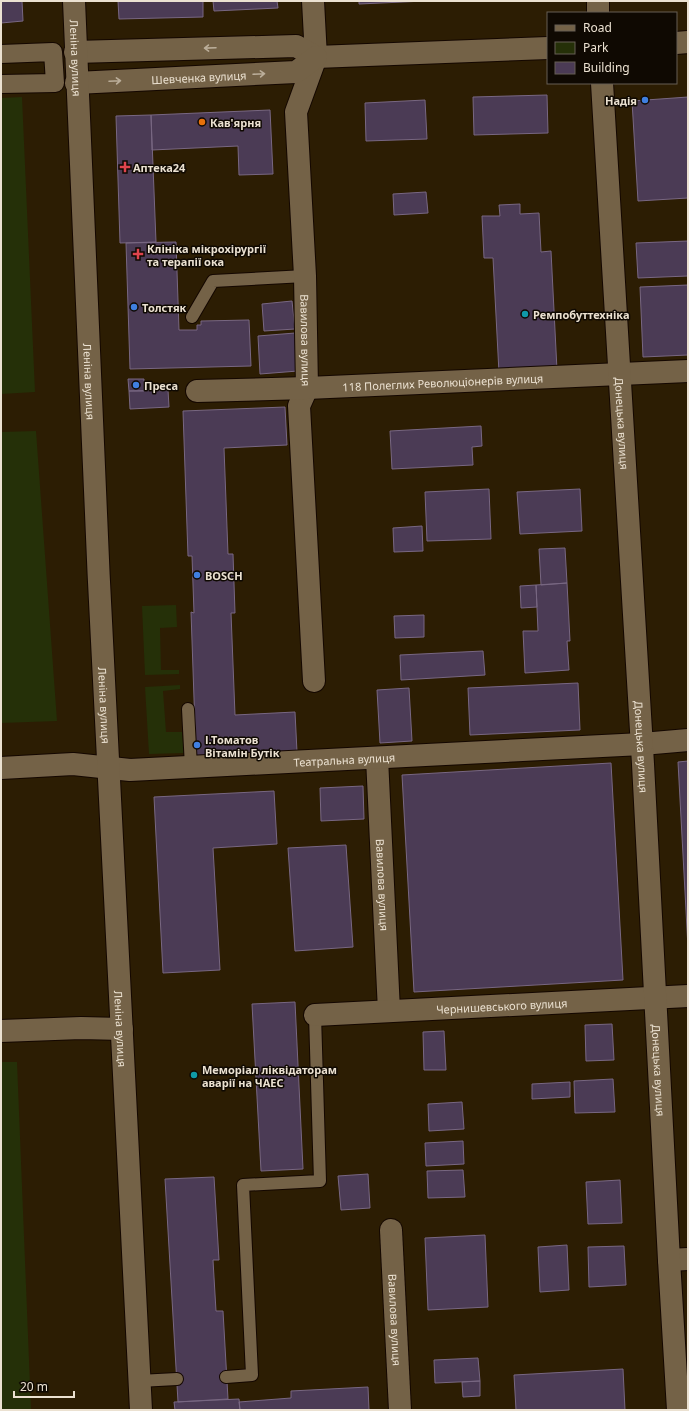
<svg xmlns="http://www.w3.org/2000/svg" width="689" height="1411" font-family="'Noto Sans',sans-serif">
  <style>
    .green { fill: #253008 }
    .building { fill: #4b3b55; stroke: #786782 }
    .lines { fill: none; stroke-linecap: round; stroke-linejoin: round }
    .service-casing { stroke: #140700; stroke-width: 14 }
    .pedestrian-casing { stroke: #140700; stroke-width: 20 }
    .minor-casing { stroke: #140700; stroke-width: 24 }
    .tertiary-casing { stroke: #140700; stroke-width: 24 }
    .secondary-casing { stroke: #140700; stroke-width: 24 }
    .service { stroke: #746247; stroke-width: 12 }
    .pedestrian { stroke: #746247; stroke-width: 18 }
    .minor { stroke: #746247; stroke-width: 22 }
    .tertiary { stroke: #746247; stroke-width: 22 }
    .secondary { stroke: #746247; stroke-width: 22 }
    .oneway { stroke: #bbae9a }
    .shop-dot { fill: #3f7fe0; stroke: #0f0902; stroke-width: 1.5 }
    .food-dot { fill: #e8710a; stroke: #0f0902; stroke-width: 1.5 }
    .health-dot { fill: #e0444e; stroke: #0f0902; stroke-width: 1.5 }
    .culture-dot { fill: #0f9aa8; stroke: #0f0902; stroke-width: 1.5 }
    .labels { text-anchor: middle; dominant-baseline: central; stroke-width: 3; stroke-linejoin: round; paint-order: stroke }
    .street-label { font-size: 11px; fill: #ebe1d1; stroke: #0f0902 }
    .poi-label { font-size: 11px; font-weight: bold; fill: #ebe1d1; stroke: #0f0902; text-anchor: start }
  </style>
  <rect width="100%" height="100%" fill="#2c1d03"/>
  <path class="green" d="M22 97 35 392 1 394V98Z
    M36 431 57 721 1 723V432Z
    M176 605 177 627 160 628 161 670H179V674L145 675 142 606Z
    M180 685V689L163 691 166 732H182L184 753 149 754 145 687Z
    M1 1062H17L31 1410H1Z"/>
  <path class="building" d="M1 1H22L23 21 1 23Z
    M118 1H203V17L119 19Z
    M213 1H277L278 8 214 11Z
    M359 1H425L359 4Z
    M547 95 548 133 474 135 473 97Z
    M688 97V198L638 201 632 101Z
    M425 100 427 139 366 141 365 103Z
    M270 110 273 174 239 175 238 146 152 150 151 115Z
    M151 115 156 242 120 243 116 116Z
    M426 192 428 213 394 215 393 194Z
    M520 204V214L539 213 541 252 551 251 557 370 499 373 493 258H484L482 216H500L499 205Z
    M688 241V276L638 278 636 243Z
    M176 242 179 330H197V325H201V321L249 320 251 366 130 369 126 243Z
    M688 285V355L643 357 640 287Z
    M292 301 295 329 264 331 262 304Z
    M295 333 298 371 260 374 258 336Z
    M128 379H144V391H129Z
    M168 390 169 407 130 409 129 391Z
    M285 407 287 445 224 448 228 554H233L235 613H231L235 715 295 712 297 752 196 756 191 612 194 613 192 556H188L183 411Z
    M481 426 482 446 472 447 473 465 392 469 390 431Z
    M489 489 491 539 427 541 425 492Z
    M580 489 582 531 520 534 517 492Z
    M422 526 423 551 394 552 393 528Z
    M565 548 567 583 541 585 539 549Z
    M567 583 570 641H567L569 670 525 673 523 631H538L536 585Z
    M536 585 537 607 521 608 520 586Z
    M424 615V637L395 638 394 616Z
    M483 651 485 675 401 680 400 655Z
    M578 683 580 730 470 735 468 688Z
    M409 688 412 741 380 743 377 690Z
    M688 761V948L678 762Z
    M611 763 623 980 414 992 402 775Z
    M363 786 364 819 321 821 320 788Z
    M274 791 277 844 213 848 220 970 163 973 154 797Z
    M346 845 353 947 295 951 288 848Z
    M295 1002 303 1169 261 1171 252 1004Z
    M612 1024 614 1060 586 1061 585 1025Z
    M444 1031 446 1070H424L423 1032Z
    M613 1079 615 1112 575 1113 574 1081Z
    M570 1082V1097L532 1099V1084Z
    M462 1102 464 1129 429 1131 428 1104Z
    M463 1141 464 1164 426 1166 425 1143Z
    M463 1170 465 1197 428 1198 427 1171Z
    M368 1174 370 1208 341 1210 338 1176Z
    M214 1177 219 1260H213L216 1311H223L228 1399 178 1402 165 1179Z
    M620 1180 622 1223 588 1224 586 1182Z
    M485 1235 488 1307 428 1310 425 1238Z
    M567 1245 569 1290 540 1292 538 1247Z
    M624 1246 626 1285 589 1287 588 1247Z
    M478 1358 480 1381 435 1383 434 1360Z
    M623 1369 625 1410H516L514 1375Z
    M480 1381V1396L463 1397 462 1382Z
    M368 1387 369 1410H240L239 1402 291 1398V1391Z
    M239 1399 240 1410H175L174 1402Z"/>
  <g class="lines">
    <g class="service-casing">
      <path id="service" d="M192 317 213 281 305 276
        M188 709 191 767
        M226 1377 252 1375 243 1185 320 1181 315 1015
        M139 1381 177 1379"/>
    </g>
    <g class="pedestrian-casing">
      <path id="pedestrian" d="M1 54 53 52 55 83 1 84"/>
    </g>
    <g class="minor-casing">
      <g id="minor">
        <path id="s1" d="M313 1 316 57 296 112 305 276 307 388 299 406 314 681"/>
        <path d="M676 43 688 42"/>
        <path d="M75 52 296 46 316 57 548 48"/>
        <path id="s2" d="M76 83 296 72 316 57"/>
        <path id="s3" d="M197 391 307 388 688 371"/>
        <path d="M642 744 688 740"/>
        <path id="s4" d="M377 758 389 1011"/>
        <path id="s5" d="M315 1015 688 996"/>
        <path d="M1 1031 81 1028 122 1029"/>
        <path id="s6" d="M391 1230 400 1410"/>
        <path d="M669 1260 688 1259"/>
      </g>
    </g>
    <g class="tertiary-casing">
      <g id="tertiary">
        <path d="M598 1V13"/>
        <path id="s7" d="M602 83 643 764 669 1260 678 1410"/>
        <path id="s8" d="M1 768 73 764 130 770 642 744"/>
      </g>
    </g>
    <g class="secondary-casing">
      <g id="secondary">
        <path id="s9" d="M74 1C92 471 116 940 141 1410"/>
      </g>
    </g>
    <use href="#service" class="service"/>
    <use href="#pedestrian" class="pedestrian"/>
    <use href="#minor" class="minor"/>
    <use href="#tertiary" class="tertiary"/>
    <use href="#secondary" class="secondary"/>
  </g>
  <defs><path id="oneway-shaft" d="M-6 0H5M1.5-3L5.5 0L1.5 3" fill="none" stroke-width="1.6" stroke-linecap="round" stroke-linejoin="round"/></defs>
  <g class="oneway">
    <use href="#oneway-shaft" transform="translate(210 48) rotate(178)"/>
    <use href="#oneway-shaft" transform="translate(259 74) rotate(-3)"/>
    <use href="#oneway-shaft" transform="translate(115 81) rotate(-3)"/>
  </g>
  <g class="shop-dot">
    <circle cx="645" cy="100" r="4"/>
    <circle cx="134" cy="307" r="4"/>
    <circle cx="136" cy="385" r="4"/>
    <circle cx="197" cy="575" r="4"/>
    <circle cx="197" cy="745" r="4"/>
  </g>
  <circle class="food-dot" cx="202" cy="122" r="4"/>
  <g class="health-dot">
    <path d="M123 161h4v4h4v4h-4v4h-4v-4h-4v-4h4z"/>
    <path d="M136 248h4v4h4v4h-4v4h-4v-4h-4v-4h4z"/>
  </g>
  <g class="culture-dot">
    <circle cx="525" cy="314" r="4"/>
    <circle cx="194" cy="1075" r="4"/>
  </g>
  <g class="labels">
    <g class="street-label">
      <text stroke="none"><textPath href="#s9" startOffset="57">Леніна вулиця</textPath></text>
      <text stroke="none"><textPath href="#s2" startOffset="123">Шевченка вулиця</textPath></text>
      <text stroke="none"><textPath href="#s1" startOffset="343">Вавилова вулиця</textPath></text>
      <text stroke="none"><textPath href="#s9" startOffset="381">Леніна вулиця</textPath></text>
      <text stroke="none"><textPath href="#s3" startOffset="246">118 Полеглих Революціонерів вулиця</textPath></text>
      <text stroke="none"><textPath href="#s7" startOffset="341">Донецька вулиця</textPath></text>
      <text stroke="none"><textPath href="#s9" startOffset="705">Леніна вулиця</textPath></text>
      <text stroke="none"><textPath href="#s7" startOffset="665">Донецька вулиця</textPath></text>
      <text stroke="none"><textPath href="#s8" startOffset="344">Театральна вулиця</textPath></text>
      <text stroke="none"><textPath href="#s4" startOffset="127">Вавилова вулиця</textPath></text>
      <text stroke="none"><textPath href="#s5" startOffset="187">Чернишевського вулиця</textPath></text>
      <text stroke="none"><textPath href="#s9" startOffset="1029">Леніна вулиця</textPath></text>
      <text stroke="none"><textPath href="#s7" startOffset="989">Донецька вулиця</textPath></text>
      <text stroke="none"><textPath href="#s6" startOffset="90">Вавилова вулиця</textPath></text>
    </g>
    <g class="poi-label">
      <text x="637" y="100" text-anchor="end">Надія</text>
      <text x="210" y="122">Кав'ярня</text>
      <text x="133" y="167">Аптека24</text>
      <text x="147" y="248">Клініка мікрохірургії<tspan x="147" dy="13">та терапії ока</tspan></text>
      <text x="142" y="307">Толстяк</text>
      <text x="533" y="314">Ремпобуттехніка</text>
      <text x="144" y="385">Преса</text>
      <text x="205" y="575">BOSCH</text>
      <text x="205" y="739">І.Томатов<tspan x="205" dy="13">Вітамін Бутік</tspan></text>
      <text x="202" y="1069">Меморіал ліквідаторам<tspan x="202" dy="13">аварії на ЧАЕС</tspan></text>
    </g>
  </g>
  <rect width="689" height="1411" fill="none" stroke="#ebe1d1" stroke-width="4"/>
  <rect x="547" y="12" width="130" height="72" fill="#0f0902" stroke="#675f55"/>
  <rect x="555" y="25" width="20" height="6" fill="#746247" stroke="#675f55"/>
  <text x="583" y="32" font-size="12" fill="#ebe1d1">Road</text>
  <rect x="555" y="42" width="20" height="12" fill="#253008" stroke="#675f55"/>
  <text x="583" y="52" font-size="12" fill="#ebe1d1">Park</text>
  <rect x="555" y="62" width="20" height="12" fill="#4b3b55" stroke="#675f55"/>
  <text x="583" y="72" font-size="12" fill="#ebe1d1">Building</text>
  <path d="M14 1391v6h60v-6" fill="none" stroke="#ebe1d1" stroke-width="2"/>
  <text x="20" y="1391" font-size="12" fill="#ebe1d1" stroke="#0f0902" stroke-width="3" paint-order="stroke">20 m</text>
</svg>
